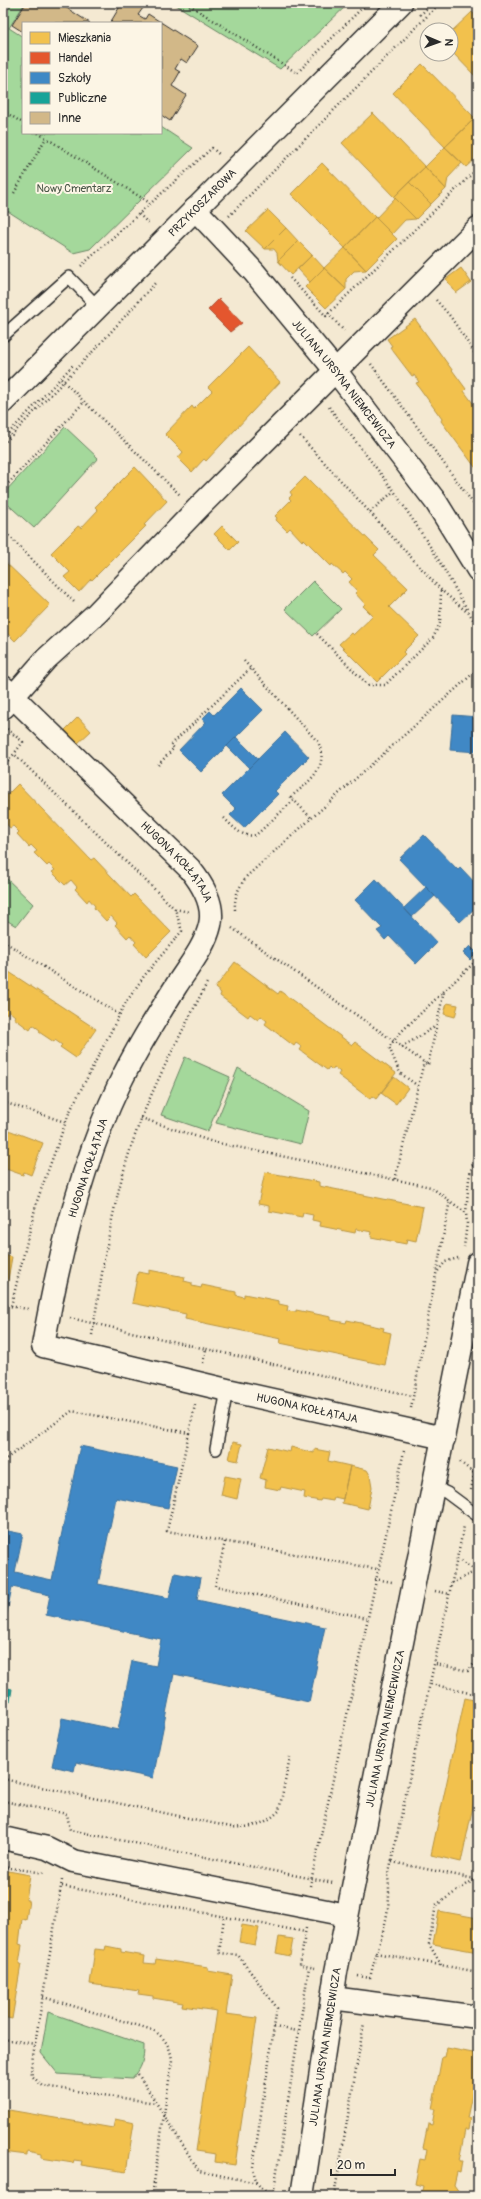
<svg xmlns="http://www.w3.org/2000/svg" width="481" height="2199" font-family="Pangolin,sans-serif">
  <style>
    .green { fill: #a4d89b; stroke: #688263 }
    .homes { fill: #f2c14e; stroke: #b69444 }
    .shops { fill: #e4572e; stroke: #ac4a2d }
    .schools { fill: #3f88c5; stroke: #396c97 }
    .public { fill: #17a398; stroke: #1d7f77 }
    .building { fill: #d2b888; stroke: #2b2b2b }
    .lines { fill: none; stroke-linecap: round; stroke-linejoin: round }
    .service-casing { stroke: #2b2b2b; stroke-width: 14 }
    .minor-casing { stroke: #2b2b2b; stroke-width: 25 }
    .tertiary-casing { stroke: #2b2b2b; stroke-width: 25 }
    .path { stroke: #2b2b2b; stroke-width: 2.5; stroke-dasharray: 1 3; stroke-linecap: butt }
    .service { stroke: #fcf5e5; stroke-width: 11 }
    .minor { stroke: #fcf5e5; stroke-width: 22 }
    .tertiary { stroke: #fcf5e5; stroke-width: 22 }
    .labels { text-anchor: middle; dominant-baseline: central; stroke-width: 4; stroke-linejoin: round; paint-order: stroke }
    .park-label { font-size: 11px; fill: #495647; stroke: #fcf5e5 }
    .street-label { font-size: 11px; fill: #2b2b2b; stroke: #fcf5e5 }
  </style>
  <rect width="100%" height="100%" fill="#f4e9d2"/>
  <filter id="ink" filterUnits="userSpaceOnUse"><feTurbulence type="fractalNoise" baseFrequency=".025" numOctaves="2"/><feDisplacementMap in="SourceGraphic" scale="8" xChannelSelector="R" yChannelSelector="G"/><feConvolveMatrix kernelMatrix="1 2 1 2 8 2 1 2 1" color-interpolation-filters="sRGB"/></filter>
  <g filter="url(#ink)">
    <path class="green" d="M3 3H25L9 28 23 37V133H161V127L193 148 90 249 73 253 3 208Z
      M173 3H349L280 69Z
      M65 427 98 458 34 528 3 500V494Z
      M313 581 341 609 313 636 285 609Z
      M3 875 33 904 16 926 3 918Z
      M185 1057 230 1077 208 1131 161 1115Z
      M238 1068 309 1111 301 1144 216 1123Z
      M48 2012 144 2045C144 2061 142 2068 132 2079L58 2074 41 2053Z"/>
    <path class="homes" d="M472 12 478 19V79L451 51V32Z
      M422 64 475 118 445 147 393 93Z
      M373 113 425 167 394 197 342 143Z
      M475 118 478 120V156L466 167 445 147Z
      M445 147 462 163 448 178 446 189 425 167Z
      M322 163 375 217 345 248 291 194Z
      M425 167 446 189 431 204 409 182Z
      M409 182 431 204 416 219 394 197Z
      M395 198 416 219 405 220 392 234 376 218Z
      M268 210 286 228 265 249 246 231Z
      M375 217 397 239 366 270 345 248Z
      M286 228 298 241 278 261 277 253 274 249H265Z
      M298 241 312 255 291 275 278 261Z
      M345 248 366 270 354 271 346 279V289L324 268Z
      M312 255 324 268 310 282 298 269Z
      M324 268 346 289 326 308 305 287Z
      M461 268 471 282 456 293 446 279Z
      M415 319 466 389 464 391 478 410V471L441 421 442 419 416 383 419 382 414 375 412 376 390 347 392 346 387 339Z
      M248 347 280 382 206 461 204 459 192 472 178 458 183 452 165 434 192 406 194 409 212 391 208 387Z
      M135 467 167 501 144 525 146 526 92 580 91 579 79 592 64 577 70 572 51 553 78 526 81 528 98 510 95 507Z
      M305 477 379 550 374 555 408 588 389 607 419 636 403 652 405 654 377 682 339 644 351 633 353 635 373 616 363 606 365 604 355 593 357 591 349 582 352 579 345 572 343 574 332 564 331 566 304 539 302 541 290 528 287 531 276 520 277 518 275 516 291 500 289 498 292 495 290 492Z
      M222 526 238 542 230 550 214 534Z
      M3 560 50 605 15 641 3 629Z
      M78 717 91 731 77 744 65 730Z
      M18 784 91 860 94 858 131 897 134 894 171 932 146 957 134 944 136 942 130 935 127 938 115 925 117 923 111 916 106 921 94 908 95 906 89 899 87 902 75 889 77 887 71 880 65 885 52 872 55 870 49 864 47 866 34 853 37 851 31 845 29 847 17 834 19 832 13 826 10 828 3 820V799Z
      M235 962 278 994 280 991 352 1045 355 1042 396 1073 376 1099 372 1096 370 1099 338 1075 340 1072 334 1067 332 1070 329 1067 327 1070 300 1050 302 1047 296 1043 294 1046 265 1024 267 1021 261 1016 258 1020 250 1014 248 1017 220 996 221 993 215 988Z
      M6 970 96 1029 76 1058 60 1047 62 1045 55 1040 54 1042 39 1032 40 1030 33 1025 30 1030 14 1018 15 1016 9 1011 7 1014 3 1011V972Z
      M447 1003 458 1005 455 1017 444 1014Z
      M394 1077 408 1088 396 1104 381 1093Z
      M3 1128 43 1143 31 1175 24 1172 23 1175 3 1168Z
      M265 1172 319 1182V1186L423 1207 416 1241 407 1239 406 1244 371 1237 372 1232 356 1229 355 1233 320 1226 321 1222 312 1220 313 1215 303 1213 302 1217 269 1211V1206L258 1204Z
      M3 1255 12 1257 6 1291 3 1290Z
      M149 1270 185 1277 184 1281 192 1283V1286L201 1288 202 1285 236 1292V1295L244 1297V1294L279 1301V1304L288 1306 287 1311 296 1312V1310L331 1317V1320L346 1323 347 1320 384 1328 383 1331 391 1333 385 1365 280 1343 281 1339 185 1319 186 1314 132 1303 138 1272 149 1274Z
      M233 1442 242 1444 238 1461 229 1459Z
      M268 1447 290 1452 291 1447 314 1453V1449L330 1452 328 1461 350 1466 343 1499 334 1497 333 1501 321 1499 320 1501 304 1498 305 1492 281 1487 280 1490 265 1487 266 1480 260 1478Z
      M350 1466 367 1470 370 1475 372 1487 368 1509 342 1503Z
      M225 1476 241 1479 237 1499 221 1495Z
      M465 1698 478 1701V1783L461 1862 431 1855Z
      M3 1870 30 1875 26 1900H29L26 1920 22 1919 19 1944 22 1945 19 1964H21L12 2019 3 2017Z
      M439 1911 478 1918V1952L433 1944Z
      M242 1925 259 1928 255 1945 239 1942Z
      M279 1937 293 1939 290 1956 276 1953Z
      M106 1946 121 1949V1952L145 1956 144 1963 155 1964 156 1959 208 1967V1971L232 1975 226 2014 257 2018 235 2165 215 2162 216 2154 196 2151 217 2011 182 2006 183 2003 153 1998V1996L138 1994 139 1991 90 1984 95 1949 105 1950Z
      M447 2048 478 2054 476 2074 478 2078 476 2085H474L467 2118H470L468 2130H465L459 2161H462L460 2173 457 2172 454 2185 462 2196H421L423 2186 415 2184 420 2159 425 2160 427 2149 423 2148 428 2124 432 2125 435 2109H432L442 2057H445Z
      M3 2109 113 2128 115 2119 134 2123 126 2172 81 2165 82 2161 74 2160 73 2163 41 2158V2154L27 2151V2155L3 2152Z"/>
    <path class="shops" d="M219 299 242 323 230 332 208 310Z"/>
    <path class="schools" d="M241 688 263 710 201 772 179 750 206 722 202 719 210 711 214 715Z
      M453 715 478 717V752L450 750Z
      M285 732 309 757 275 791 278 794 244 828 230 815 236 809 222 795Z
      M236 737 258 759 249 768 227 746Z
      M424 835 458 870 460 867 478 886V909L476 907 460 922 399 859Z
      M376 879 437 943 416 964 389 936 385 940 377 931 382 928 355 900Z
      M426 887 435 896 412 917 404 908Z
      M470 946 477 953 470 960 463 953Z
      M80 1446 177 1466 168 1508 116 1498 98 1584 169 1598 175 1573 201 1578 197 1600 325 1627 309 1702 174 1674 153 1778 76 1762 74 1771 52 1766 62 1718 118 1730 132 1661 156 1666 161 1639 46 1615 50 1595 12 1587 3 1632V1530L23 1534 15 1572 52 1580Z"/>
    <path class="public" d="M3 1687 12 1689 10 1701 3 1700Z"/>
    <path class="building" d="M26 3H59L90 23H23V32L12 25Z
      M122 3H134L143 8 138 15 145 19 148 14 198 46 187 63 181 59 175 69 180 72 172 86 186 95 170 121 161 115V23H110Z"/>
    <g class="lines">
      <g class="service-casing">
        <path id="service" d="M3 336 69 277 98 307
          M216 1449 227 1390
          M434 1487 447 1493 478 1516"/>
      </g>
      <g class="minor-casing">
        <g id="minor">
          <path id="s1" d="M195 209 254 272 335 370 436 502 478 570"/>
          <path id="s2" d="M3 687 190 869C202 884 215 904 210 925 205 947 188 967 176 986 156 1018 135 1051 119 1085 81 1164 58 1260 43 1346L227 1390 444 1438"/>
          <path d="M4 707 46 659 97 613 199 507 478 228"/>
          <path d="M3 1838 47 1848 73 1861 347 1915"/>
          <path d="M332 1998 478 2017"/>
          <path id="s3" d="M302 2196 336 1972 478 1263"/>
        </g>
      </g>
      <g class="tertiary-casing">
        <g id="tertiary">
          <path id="s4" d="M3 402 401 3"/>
        </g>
      </g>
      <path class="path" d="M186 3 297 73 367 3
        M420 15 433 3
        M3 111 23 123
        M38 133 150 203
        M14 193 46 138
        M139 214 150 225
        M229 216 440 3
        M81 266 212 148 220 155
        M290 278 326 316 478 168
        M436 300 450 316 478 358
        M328 313 344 331
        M371 364 478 510
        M61 379 181 496
        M329 407 394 491 435 554 478 628
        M300 436 441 590 467 612
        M3 439 74 364
        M3 444 100 344 156 282
        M3 489 84 402
        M370 512 394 491
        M3 530 76 604
        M317 634 368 685H385L433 638 440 623 441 590
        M244 661 318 742C330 768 308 782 291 797L311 818
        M7 729 23 742 14 754
        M158 765 174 748 171 745 251 668
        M3 768 14 754 175 909 182 931 144 976 125 1004 69 1113 37 1201 11 1306
        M224 818C233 827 242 838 256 835L294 800
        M175 909 189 912
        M235 910C234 896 239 887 247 876L478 669
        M232 928 428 1065 444 991
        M3 941 120 1015
        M402 1047 436 1026
        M418 1086 400 1073 389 1047 402 1031 478 959
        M3 1102 65 1122
        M141 1118 213 1142 431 1187 466 1213 467 1223 464 1247
        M472 1166 478 1167
        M395 1179 424 1062
        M466 1213 469 1179 478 1141
        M438 1271 445 1262 458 1258
        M3 1305 28 1309
        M70 1318 413 1396
        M92 1335C104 1262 114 1186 142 1117 161 1070 185 1026 208 981
        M203 1363 206 1349
        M411 1408 450 1200
        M189 1433 167 1531 377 1569
        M3 1461 72 1411 189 1433 195 1405
        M460 1462 478 1476
        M471 1490 478 1454
        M225 1542 215 1586 367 1618
        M457 1559 478 1572
        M375 1579 392 1582
        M452 1583 476 1571
        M435 1591 450 1594
        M436 1664 468 1671 478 1659
        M431 1684 478 1695
        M3 1779 231 1827C250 1828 265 1825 279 1811L290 1757
        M3 1801 67 1814 70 1830 333 1883
        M392 1862 475 1879
        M3 1867 45 1873
        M62 1880 31 2068 32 2076 43 2086 156 2103
        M62 1886 305 1932
        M310 1886 404 1451
        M224 1918 219 1953 238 1955 277 2008 253 2167C255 2181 259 2191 273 2194
        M306 1928 300 1965 315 1968
        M376 1953 478 1972
        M441 1965 429 1944 436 1905 478 1877
        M358 1976 370 1978
        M370 1978C378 1942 393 1915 388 1877L464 1526
        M43 1997 153 2030C165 2038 170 2046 172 2060L152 2196
        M274 2027 298 2031
        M3 2039 35 2044
        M138 2074 199 2171 257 2183
        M273 2196 309 1967
        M334 2196 364 2023"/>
      <use href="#service" class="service"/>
      <use href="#minor" class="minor"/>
      <use href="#tertiary" class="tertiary"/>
    </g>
  </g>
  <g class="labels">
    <g class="park-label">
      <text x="74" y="188">Nowy Cmentarz</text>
    </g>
    <g class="street-label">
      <text stroke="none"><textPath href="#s4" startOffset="282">PRZYKOSZAROWA</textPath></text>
      <text stroke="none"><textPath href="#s1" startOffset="230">JULIANA URSYNA NIEMCEWICZA</textPath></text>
      <text stroke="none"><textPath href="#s2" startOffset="247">HUGONA KOŁŁĄTAJA</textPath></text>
      <text transform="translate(88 1168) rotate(-72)">HUGONA KOŁŁĄTAJA</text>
      <text stroke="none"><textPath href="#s2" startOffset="1051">HUGONA KOŁŁĄTAJA</textPath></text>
      <text stroke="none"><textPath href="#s3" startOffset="475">JULIANA URSYNA NIEMCEWICZA</textPath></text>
      <text stroke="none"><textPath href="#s3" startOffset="151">JULIANA URSYNA NIEMCEWICZA</textPath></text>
    </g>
  </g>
  <rect width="481" height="2199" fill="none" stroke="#fcf5e5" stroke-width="16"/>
  <rect x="8" y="8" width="465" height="2183" fill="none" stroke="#2b2b2b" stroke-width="1.5" filter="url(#ink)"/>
  <rect x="22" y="22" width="140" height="112" fill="#fcf5e5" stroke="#a8a49b"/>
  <rect x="30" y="32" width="20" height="12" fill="#f2c14e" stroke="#a8a49b"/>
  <text x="58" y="42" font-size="12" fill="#2b2b2b">Mieszkania</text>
  <rect x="30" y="52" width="20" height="12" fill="#e4572e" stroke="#a8a49b"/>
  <text x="58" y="62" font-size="12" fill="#2b2b2b">Handel</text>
  <rect x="30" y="72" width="20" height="12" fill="#3f88c5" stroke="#a8a49b"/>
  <text x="58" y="82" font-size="12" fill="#2b2b2b">Szkoły</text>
  <rect x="30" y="92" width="20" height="12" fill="#17a398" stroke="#a8a49b"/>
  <text x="58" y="102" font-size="12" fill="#2b2b2b">Publiczne</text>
  <rect x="30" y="112" width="20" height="12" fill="#d2b888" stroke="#a8a49b"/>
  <text x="58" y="122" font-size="12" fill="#2b2b2b">Inne</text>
  <g transform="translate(439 42) rotate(92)"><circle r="19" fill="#fcf5e5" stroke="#a8a49b"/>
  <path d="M0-3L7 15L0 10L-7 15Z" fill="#2b2b2b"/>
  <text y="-6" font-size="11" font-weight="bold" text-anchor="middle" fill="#2b2b2b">N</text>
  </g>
  <path d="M331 2169v6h64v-6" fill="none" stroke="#2b2b2b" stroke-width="2"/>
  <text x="337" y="2169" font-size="12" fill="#2b2b2b" stroke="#fcf5e5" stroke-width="3" paint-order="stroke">20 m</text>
</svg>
